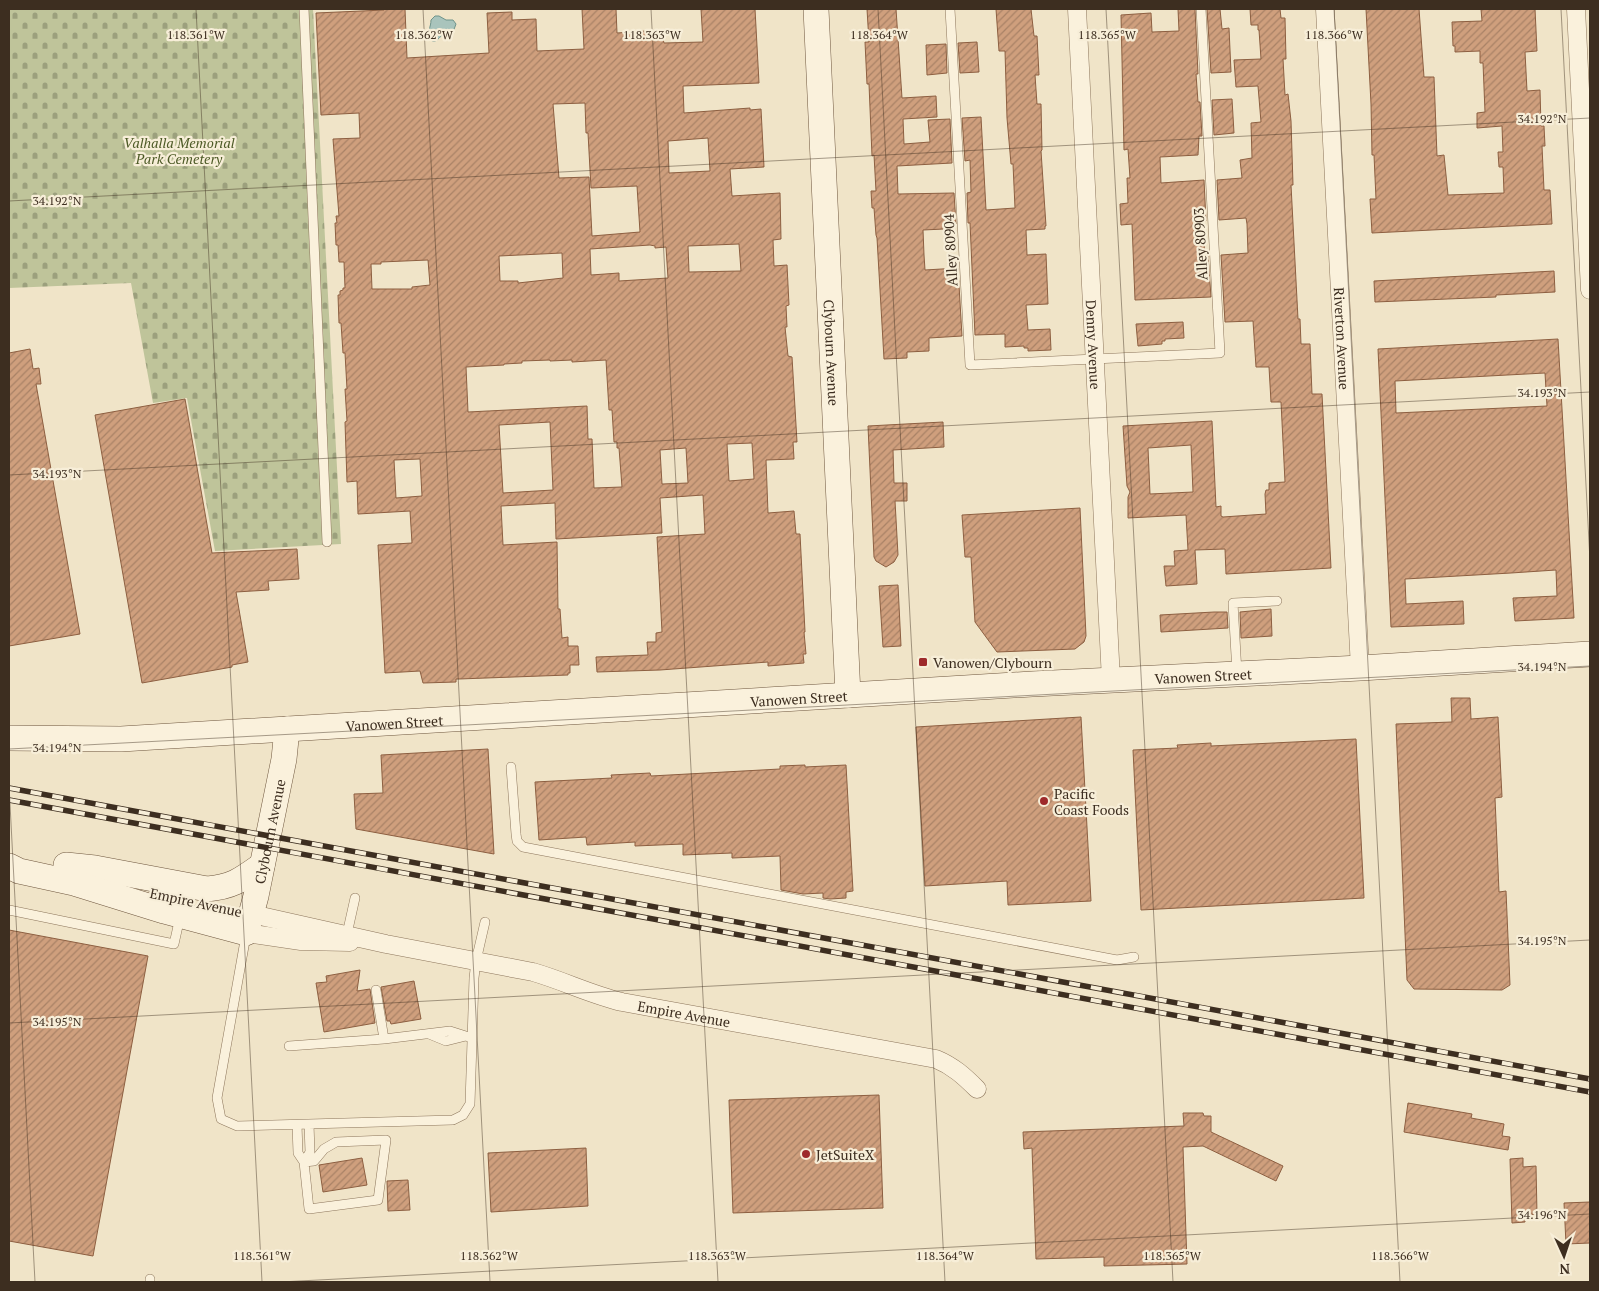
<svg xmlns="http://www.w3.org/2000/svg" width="1599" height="1291" font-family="'PT Serif',serif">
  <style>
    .cemetery { fill: url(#cemetery-stones) }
    .water { fill: #a9c4bc; stroke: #6f938a }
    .building { fill: url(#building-hatch); stroke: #8d5f41; fill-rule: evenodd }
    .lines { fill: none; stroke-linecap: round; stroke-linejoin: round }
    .lane-casing { stroke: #8d765c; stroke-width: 10 }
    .street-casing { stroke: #8d765c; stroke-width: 19 }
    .secondary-casing { stroke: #6f573f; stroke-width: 26 }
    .lane { stroke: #faf1dc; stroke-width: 9 }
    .street { stroke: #faf1dc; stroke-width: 18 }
    .secondary { stroke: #faf1dc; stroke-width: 25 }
    .rail-casing { stroke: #3d2e20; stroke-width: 5.5 }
    .rail { stroke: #f7eed8; stroke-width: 4; stroke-dasharray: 11; stroke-linecap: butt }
    .ticks { fill: none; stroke: #3d2e20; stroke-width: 1; stroke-opacity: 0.45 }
    .poi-dot { fill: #9e2a2b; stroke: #f7eed8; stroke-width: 2 }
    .labels { text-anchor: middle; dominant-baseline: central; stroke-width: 4.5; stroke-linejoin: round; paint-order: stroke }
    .park-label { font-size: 14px; font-style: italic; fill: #4d5a26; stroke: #f7eed8 }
    .street-label { font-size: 14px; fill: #3d2e20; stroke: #f7eed8 }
    .poi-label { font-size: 14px; fill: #3d2e20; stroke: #f7eed8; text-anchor: start }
    .ticks-label { font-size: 12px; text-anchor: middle; fill: #3d2e20; stroke: #f7eed8; stroke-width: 4.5; stroke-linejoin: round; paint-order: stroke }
  </style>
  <defs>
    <pattern id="cemetery-stones" width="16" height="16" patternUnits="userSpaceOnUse" patternTransform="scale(1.25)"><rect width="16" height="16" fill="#bfc49a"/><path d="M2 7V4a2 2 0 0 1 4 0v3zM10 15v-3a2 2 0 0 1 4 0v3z" fill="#9ca07d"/></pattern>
    <pattern id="building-hatch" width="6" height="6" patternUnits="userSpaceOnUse" patternTransform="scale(1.25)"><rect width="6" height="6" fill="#cf9f7d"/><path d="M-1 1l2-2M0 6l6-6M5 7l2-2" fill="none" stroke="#a98266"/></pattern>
  </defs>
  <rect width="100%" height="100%" fill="#f0e4c8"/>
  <path class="cemetery" d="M9 9H313L341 544 215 551 187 398 153 403 131 283 9 288Z"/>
  <path class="water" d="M435 16H439L446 20H453L456 24 453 32C450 32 447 32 445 33 438 37 437 45 429 39 427 32 431 27 431 20Z"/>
  <path class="building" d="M384 9H405L407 58 489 53 487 13 512 12V20L536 19 537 51 584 49 582 9H616L617 33 660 30 661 39H663L664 43 703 42 701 9H755L759 83 683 86 684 113 750 108V110L761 109 764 167 730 169 732 196 780 193 781 239 773 240 774 266 787 265 789 305 786 306 787 327H785L788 356 792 357 797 442H793L794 459 766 460 768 513 794 511 796 534H800L805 632H804L806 654H803L804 663 768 666V662L660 670 597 672 596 657 648 655 647 642H656V633L662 632 657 537 705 534 703 495 660 498 662 533 556 539 555 503 501 506 503 545 557 542 558 609H560L562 638 568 637V646H578L579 665H570V673H568V675L459 679H456V682L423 683 420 671 385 673 378 545 412 543 410 511 358 514 357 481 347 482 345 422 347 421 345 389H347L345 353H343L341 323H339L338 295H340V291L343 290V288H345L344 262H339L338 245H336L335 223H337L336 216H339L333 139 360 138 359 113 321 115 316 13 384 10ZM585 103 586 133H588L591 188 637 186 640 232 592 236 589 177 559 178 553 104ZM708 138 710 171 669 173 668 141ZM739 244 741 271 689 272 688 246ZM650 245 655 246V248L666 247 668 278 619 281V273L591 275 590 249ZM562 253 563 278 518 283V281H500L499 256ZM428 260 430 285 412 287V289H372L371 264H381V262ZM550 360V361L572 360V362L606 360 609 410H612L614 442H617V448H619L622 487 594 488 592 439H588L587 406 468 412 466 367 504 365V364L522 363V361ZM550 422 553 490 503 493 499 425ZM752 443 754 479 729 481 727 444ZM686 448 688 483 662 484 660 450ZM420 459 422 496 396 498 394 460Z
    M867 9H896L902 98 936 96 937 117 903 119 904 144 930 142 928 120 950 119 952 163 897 166 898 194 954 193 956 224H943L944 229 923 230 924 255 925 270 958 268 962 336 929 338V351L907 352V358L884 359 877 238 876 235 874 208H872L871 191H876L874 155 872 156 869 84H867L865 42H869Z
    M996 9H1031L1034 36H1037L1039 75H1035L1037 104H1041L1042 150 1041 151 1046 226H1045V229L1026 230 1027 255 1046 254 1048 304 1026 305 1028 330 1050 329 1051 350 1028 351V348H1024V346L1005 347V334L975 335 970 223H968L967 193 971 192 970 160 965 161 962 118 981 117 986 210 1015 208 1013 164H1011L1007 118 1005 51H999Z
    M1178 9H1195L1198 74H1196L1198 102H1200L1202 136H1199L1198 155 1160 157 1161 183 1204 180 1206 221H1202L1205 256 1208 255 1211 297 1135 300 1132 224 1121 225 1120 204 1128 203 1127 178H1130L1128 149 1124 150 1121 15 1151 13 1152 32 1179 31Z
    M1207 9H1220L1222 29 1229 28 1231 72 1211 73Z
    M1250 9H1280L1281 18H1285L1286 59H1283L1285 95 1288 94 1291 121 1293 185H1291L1298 319H1300L1301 344H1310L1312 394H1322L1331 568 1226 574 1225 549 1195 550 1197 584 1166 586 1164 566H1175L1174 551 1188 550 1186 515 1128 518V497L1130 492 1127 486 1123 426 1212 421 1216 507 1221 506V516L1223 517 1266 514 1265 494 1266 490H1269V483L1285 482 1281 402H1271L1269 367H1256L1253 321 1225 322 1221 255 1248 253 1247 224 1246 218 1219 220 1217 180 1242 178 1240 160 1252 158 1251 123 1261 122 1258 86 1236 87 1234 60 1261 59 1259 30H1258V25H1251ZM1191 445 1193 492 1150 494 1148 448Z
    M1366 9H1419L1424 77H1434L1437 156 1444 155 1448 195 1504 193 1503 167H1499L1498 152H1503L1502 126 1477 128V113L1485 112 1483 63H1480V51L1455 52V46H1453L1452 22 1482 21 1481 9H1535L1537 51 1525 52 1527 91 1540 90 1541 126H1544L1545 146H1542L1544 190H1550L1552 224 1372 233 1370 199H1376L1374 155H1372L1371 104Z
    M977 42 979 72 960 73 958 43Z
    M946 44 947 73 927 75 926 45Z
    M1232 99 1234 133 1214 135 1212 100Z
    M1554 271 1555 292 1496 295V297L1375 302 1374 281Z
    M1183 322 1184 338 1165 339V341H1162V344L1138 346 1136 324Z
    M1558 339 1574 618 1515 621 1513 598 1557 596 1556 570 1511 573 1405 579 1406 604 1463 601 1464 624 1391 627 1378 349ZM1545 373 1547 406 1396 413 1395 381Z
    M30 349 33 369 39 368 41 384H36L80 634 9 646V353Z
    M185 399 212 553 297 549 299 579 268 581 269 590 236 592 248 662 232 665V667L142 683 95 415Z
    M943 422 944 447 893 450 894 483H907V501H895L898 555 894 562 886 567 876 561 874 557 868 426Z
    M1080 508 1086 636 1084 642 1075 649 997 652 975 622 971 557H965L962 515Z
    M898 585 901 646 883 647 879 586Z
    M1271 609 1272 636 1241 638 1240 612Z
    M1214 612H1227L1228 628 1161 632 1160 615Z
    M1451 698H1470L1471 719 1498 717 1502 797 1495 798 1499 892 1506 891 1510 985 1502 990 1414 989 1407 980 1396 724 1452 722Z
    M1081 717 1091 901 1008 905 1007 881 925 886 916 727Z
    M1356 739 1364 898 1141 910 1133 750 1178 748 1177 745 1211 743V746Z
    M488 749 494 854 356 829 354 794 383 793 381 755Z
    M805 765V767L846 765 853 891 846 892V898L830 899 823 898V893L803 894 781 890 780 856 732 858V853L683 855V844L635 846V842L587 845 586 837 539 840 535 782 612 778 611 775 650 773 651 776 780 769V766Z
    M9 930 148 956 93 1256 9 1241Z
    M360 970 357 991 370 989 375 1023 324 1032 316 983 327 982 326 976Z
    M414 981 421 1019 391 1024 390 1021H387L381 987Z
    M879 1095 883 1208 733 1213 729 1100Z
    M1408 1103 1472 1114 1471 1118 1504 1124 1502 1136 1510 1137 1508 1150 1404 1132Z
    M1183 1113H1203L1204 1116H1211V1132L1283 1166 1276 1181 1203 1146 1183 1147 1187 1264 1104 1266V1257L1036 1259 1032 1148 1024 1149 1023 1132 1184 1126Z
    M586 1148 588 1206 491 1212 488 1153Z
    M362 1158 367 1185 323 1192 319 1165Z
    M1523 1158V1167L1536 1166 1537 1214 1525 1215V1222L1512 1223 1510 1159Z
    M408 1180 410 1210 388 1211 387 1181Z
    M1590 1202V1243L1566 1244 1564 1203Z"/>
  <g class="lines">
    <g class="lane-casing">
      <path id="lane" d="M304 9 327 542
        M950 9 970 365 1220 353 1201 9
        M1237 673 1233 603 1277 601
        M511 767 516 834 517 841 523 847 1117 960 1134 957
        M9 910 174 944 180 917
        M347 934 355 898
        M246 935 217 1098 221 1119 237 1126 453 1120 463 1115 470 1104 474 978 476 961 485 922
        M376 990 384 1039
        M429 1034 446 1041 466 1036
        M289 1046 384 1039 450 1031 472 1038
        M297 1125 298 1153 304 1162 310 1152 309 1124
        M386 1140 378 1200 309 1209 304 1162 314 1161 324 1149 336 1142Z
        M150 1279V1282"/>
    </g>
    <g class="street-casing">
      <g id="street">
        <path id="s1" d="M1077 9 1111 680"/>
        <path id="s2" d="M1325 9 1360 668"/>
        <path d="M1576 9 1590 290"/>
        <path id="s3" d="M252 914 386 944 533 972C564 981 592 995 622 1002L936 1059C953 1066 964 1076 977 1089"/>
        <path d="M246 933 301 941 350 942"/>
      </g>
    </g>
    <g class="secondary-casing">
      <g id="secondary">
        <path id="s4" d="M816 9 848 695"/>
        <path id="s5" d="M9 738 121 739 1032 684 1360 668 1590 654"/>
        <path d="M66 865 95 868 207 889C232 887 241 880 262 865"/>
        <path id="s6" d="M9 866 19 871 74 883 164 911 246 933 256 896 284 759 287 729"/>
      </g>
    </g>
    <use href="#lane" class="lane"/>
    <use href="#street" class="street"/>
    <use href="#secondary" class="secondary"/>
    <g class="rail-casing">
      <path id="rail" d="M9 788 1590 1079
        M9 800 1590 1092"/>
    </g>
    <use href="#rail" class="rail"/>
  </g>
  <path class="ticks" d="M196 9 262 1282M423 9 490 1282M651 9 718 1282M878 9 945 1282M1106 9 1173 1282M1334 9 1400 1282M1561 9 1590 561M9 201 1590 118M9 475 1590 392M9 749 1590 666M9 785 35 1282M9 1023 1590 940M280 1282 1590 1214"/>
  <g class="poi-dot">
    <rect x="918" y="657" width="10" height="10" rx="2.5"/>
    <circle cx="1044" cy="801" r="5"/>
    <circle cx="806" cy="1154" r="5"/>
  </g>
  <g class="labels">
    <g class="park-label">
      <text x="179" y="142">Valhalla Memorial<tspan x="179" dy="16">Park Cemetery</tspan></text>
    </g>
    <g class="street-label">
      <text transform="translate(1200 244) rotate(-93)">Alley 80903</text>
      <text transform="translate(950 250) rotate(-93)">Alley 80904</text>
      <text stroke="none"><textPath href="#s2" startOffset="330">Riverton Avenue</textPath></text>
      <text stroke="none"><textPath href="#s1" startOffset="336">Denny Avenue</textPath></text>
      <text stroke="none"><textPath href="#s4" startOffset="344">Clybourn Avenue</textPath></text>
      <text stroke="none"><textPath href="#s5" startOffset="1196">Vanowen Street</textPath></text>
      <text stroke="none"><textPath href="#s5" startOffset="791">Vanowen Street</textPath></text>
      <text stroke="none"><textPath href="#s5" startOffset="386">Vanowen Street</textPath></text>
      <text stroke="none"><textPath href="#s6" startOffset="351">Clybourn Avenue</textPath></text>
      <text transform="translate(196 902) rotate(12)">Empire Avenue</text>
      <text stroke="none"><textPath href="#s3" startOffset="444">Empire Avenue</textPath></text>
    </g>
    <g class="poi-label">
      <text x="933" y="662">Vanowen/Clybourn</text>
      <text x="1054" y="793">Pacific<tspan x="1054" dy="16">Coast Foods</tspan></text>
      <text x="816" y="1154">JetSuiteX</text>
    </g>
  </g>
  <g class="ticks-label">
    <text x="196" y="39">118.361°W</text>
    <text x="424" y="39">118.362°W</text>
    <text x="652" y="39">118.363°W</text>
    <text x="879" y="39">118.364°W</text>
    <text x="1107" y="39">118.365°W</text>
    <text x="1334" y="39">118.366°W</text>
    <text x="1542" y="123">34.192°N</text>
    <text x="57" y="205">34.192°N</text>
    <text x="1542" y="397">34.193°N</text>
    <text x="57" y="478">34.193°N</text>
    <text x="1542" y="671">34.194°N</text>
    <text x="57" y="752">34.194°N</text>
    <text x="1542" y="945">34.195°N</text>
    <text x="57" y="1026">34.195°N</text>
    <text x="1542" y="1219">34.196°N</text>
    <text x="262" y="1260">118.361°W</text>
    <text x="489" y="1260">118.362°W</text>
    <text x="717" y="1260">118.363°W</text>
    <text x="945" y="1260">118.364°W</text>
    <text x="1172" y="1260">118.365°W</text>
    <text x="1400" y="1260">118.366°W</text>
  </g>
  <rect width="1599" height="1291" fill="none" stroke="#3d2e20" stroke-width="20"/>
  <g transform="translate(1564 1256) rotate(177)" stroke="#f7eed8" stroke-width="4" paint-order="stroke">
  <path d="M0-4L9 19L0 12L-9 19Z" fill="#3d2e20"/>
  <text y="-8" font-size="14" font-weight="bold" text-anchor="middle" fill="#3d2e20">N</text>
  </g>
</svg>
